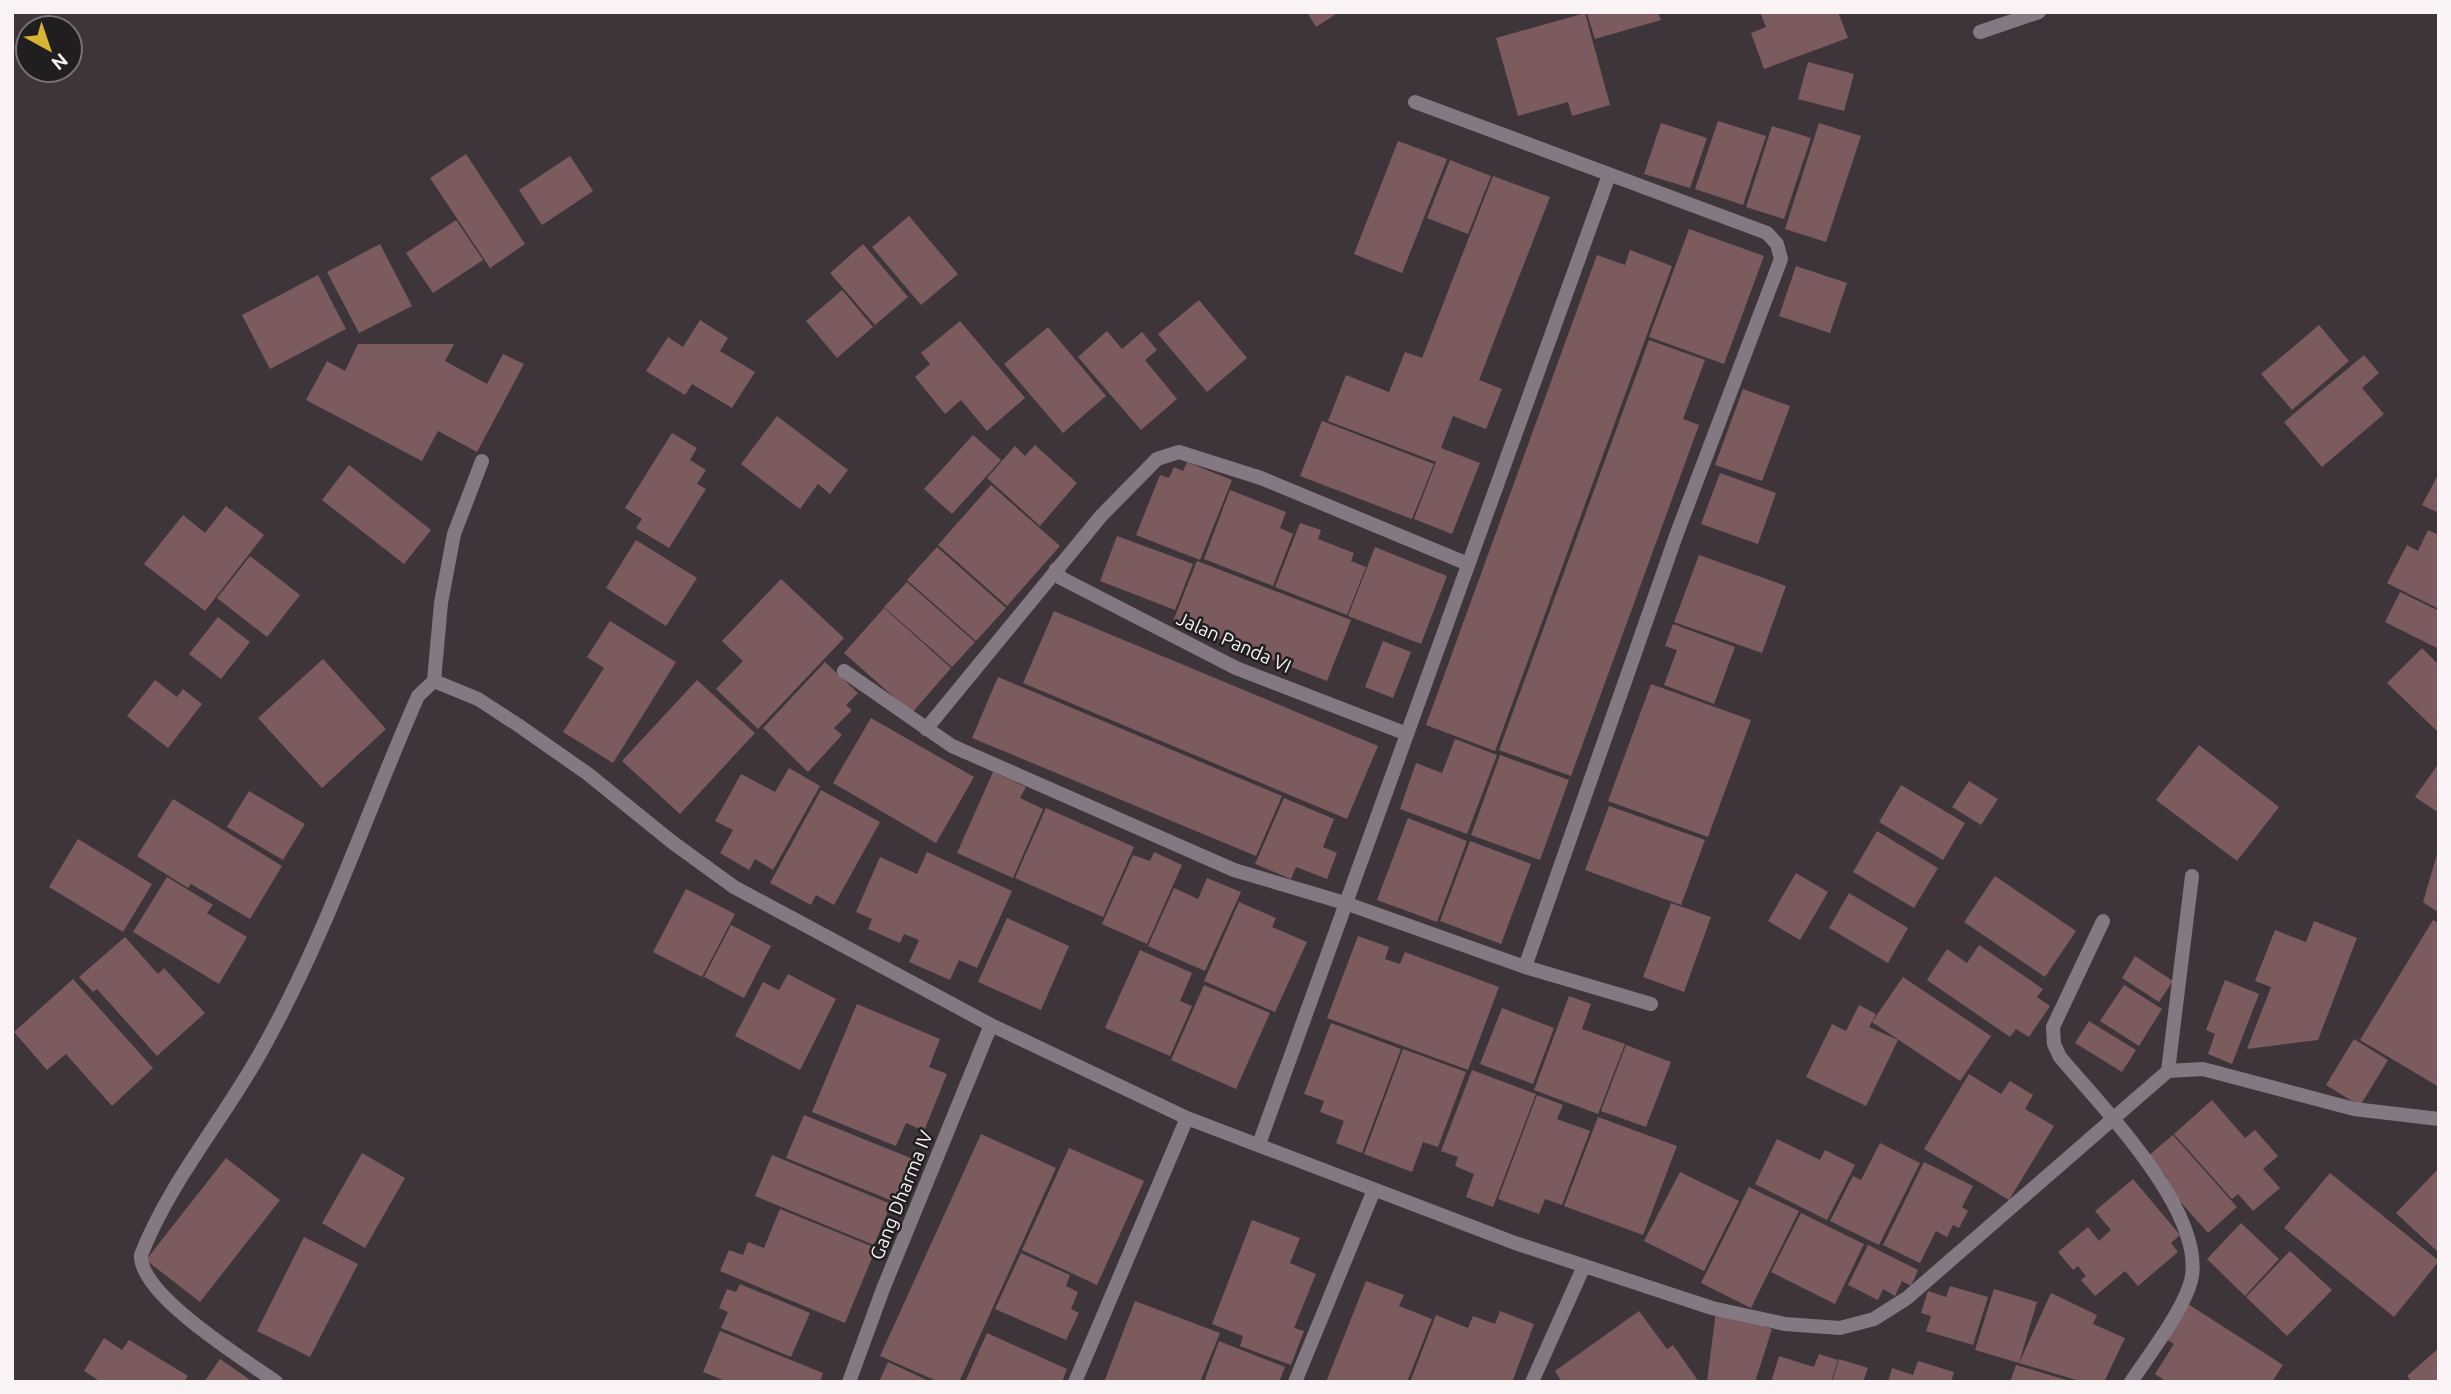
<svg xmlns="http://www.w3.org/2000/svg" width="2451" height="1394" font-family="Ubuntu,sans-serif">
  <style>
    .building { fill: #7c5b5f }
    .lines { fill: none; stroke-linecap: round; stroke-linejoin: round }
    .minor { stroke: #847983; stroke-width: 14 }
    .labels { text-anchor: middle; dominant-baseline: central; stroke-width: 5; stroke-linejoin: round; paint-order: stroke }
    .street-label { font-size: 19px; fill: #f9f3f6; stroke: #211e1f }
  </style>
  <rect width="100%" height="100%" fill="#3d3539"/>
  <path class="building" d="M1307 12H1339L1316 27Z
    M1593 12H1658L1661 20 1595 39 1587 14Z
    M1760 12H1838L1848 38 1764 69 1751 33 1766 27Z
    M1585 13 1610 105 1572 116 1568 102 1518 116 1496 38Z
    M1808 62 1854 74 1844 111 1798 99Z
    M1718 121 1766 136 1743 205 1695 189Z
    M1661 123 1707 138 1690 188 1644 174Z
    M1819 123 1861 136 1826 242 1785 229Z
    M1772 126 1811 138 1784 219 1746 207Z
    M1398 141 1447 159 1402 273 1354 254Z
    M466 154 525 244 490 268 430 178Z
    M570 156 593 191 542 225 519 190Z
    M1450 160 1491 176 1468 234 1427 218Z
    M1493 176 1550 197 1479 380 1502 389 1486 429 1453 416 1441 448 1480 463 1452 534 1414 519 1436 462 1328 421 1346 375 1389 392 1405 352 1422 358Z
    M909 216 958 274 921 305 872 247Z
    M456 220 483 260 433 293 406 253Z
    M1689 229 1764 256 1724 364 1649 337Z
    M380 244 412 306 359 333 327 272Z
    M863 244 908 297 875 325 830 273Z
    M1630 250 1672 266 1495 751 1426 725 1597 255 1625 265Z
    M1796 266 1847 283 1830 333 1779 316Z
    M318 275 346 329 270 369 242 315Z
    M842 290 873 327 837 358 806 321Z
    M1199 300 1247 358 1207 392 1158 334Z
    M700 320 728 338 720 351 755 372 732 408 692 384 685 395 646 371 668 337 683 347Z
    M960 321 1025 398 987 431 961 400 945 414 915 377 930 364 921 353Z
    M2319 325 2349 361 2292 410 2261 374Z
    M1048 327 1106 396 1063 433 1004 364Z
    M1107 331 1122 349 1142 332 1157 350 1145 360 1177 399 1141 430 1078 357Z
    M1649 340 1705 360 1683 419 1699 425 1571 776 1499 750Z
    M358 344H454L445 361 487 384 503 354 524 364 477 452 438 431 422 461 306 400 327 361 345 371Z
    M2364 355 2379 373 2362 388 2384 414 2322 467 2284 422Z
    M1743 389 1790 406 1762 481 1715 465Z
    M777 416 848 470 830 494 818 484 800 509 741 464Z
    M1322 421 1434 464 1412 519 1300 476Z
    M672 433 697 448 690 460 706 470 697 484 706 489 669 548 636 528 642 519 625 508Z
    M973 435 1001 460 952 514 924 489Z
    M1035 445 1077 483 1040 526 987 478 1015 446 1025 456Z
    M1187 462 1232 480 1200 560 1136 535 1160 475 1169 478 1174 467 1183 471Z
    M349 465 431 530 404 564 322 500Z
    M1720 473 1776 493 1758 544 1701 524Z
    M2439 473V513L2422 505Z
    M991 485 1060 546 1007 606 938 545Z
    M1230 490 1286 512 1280 528 1293 534 1273 586 1204 559Z
    M226 506 264 535 205 611 144 564 183 515 205 533Z
    M1300 523 1321 530 1318 539 1354 553 1351 561 1366 567 1347 615 1275 587Z
    M2428 530 2439 535V609L2387 583 2407 545 2418 551Z
    M1117 536 1193 564 1175 610 1100 581Z
    M636 540 697 578 666 626 606 588Z
    M937 547 1006 608 976 641 907 580Z
    M1375 547 1447 576 1421 644 1348 616Z
    M1699 555 1786 586 1762 653 1674 622Z
    M250 556 300 595 267 637 217 598Z
    M1197 561 1351 620 1327 681 1173 621Z
    M781 579 844 638 758 729 716 689 743 661 722 641Z
    M907 582 975 642 952 667 884 607Z
    M2400 592 2439 611V649L2385 622Z
    M884 608 951 668 912 713 844 653Z
    M1054 611 1378 746 1347 819 1023 683Z
    M218 617 250 642 221 679 189 654Z
    M610 621 676 662 613 763 563 732 604 668 587 657Z
    M1673 624 1735 647 1714 704 1664 685 1677 650 1665 646Z
    M1383 641 1411 652 1393 698 1365 687Z
    M2422 648 2439 665V733L2387 683Z
    M323 659 386 729 322 788 258 718Z
    M825 662 858 693 846 705 852 710 834 728 842 735 808 772 763 728Z
    M998 677 1282 796 1256 856 972 738Z
    M155 680 177 697 183 689 202 704 168 748 127 716Z
    M697 680 755 733 680 814 622 761Z
    M1651 684 1751 720 1708 837 1608 801Z
    M871 718 974 777 936 843 833 783Z
    M1455 739 1497 755 1467 834 1400 809 1416 763 1442 773Z
    M2199 745 2279 807 2237 861 2156 800Z
    M1500 755 1569 780 1540 860 1471 835Z
    M2439 763V813L2415 797Z
    M789 768 820 786 773 870 755 859 749 870 720 853 733 830 715 821 741 774 775 792Z
    M993 772 1026 787 1020 798 1043 809 1013 878 957 853Z
    M1969 781 1998 799 1981 825 1952 807Z
    M1901 785 1965 823 1943 860 1879 822Z
    M821 790 880 822 834 905 816 895 811 905 770 883Z
    M249 791 305 824 283 860 227 827Z
    M1284 798 1334 819 1323 847 1337 853 1327 879 1296 867 1291 879 1255 864Z
    M173 799 282 866 250 919 191 884 188 888 137 856Z
    M1609 806 1705 840 1681 905 1585 870Z
    M1046 808 1134 847 1103 917 1015 878Z
    M1408 818 1467 841 1437 922 1377 900Z
    M1877 831 1938 868 1914 908 1853 872Z
    M78 839 152 884 123 932 49 887Z
    M1470 841 1531 864 1501 944 1440 921Z
    M2438 851H2439V913L2423 902Z
    M927 852 1012 891 977 968 959 960 950 980 909 962 919 940 904 934 900 943 868 929 872 919 856 912 880 857 917 874Z
    M1154 852 1182 865 1147 944 1102 924 1133 855 1150 861Z
    M1796 873 1828 892 1800 940 1768 921Z
    M1995 876 2076 931 2045 977 1964 922Z
    M167 877 213 905 207 913 247 937 219 984 133 932Z
    M1207 878 1241 892 1205 971 1148 946 1174 888 1198 899Z
    M686 889 735 914 702 977 653 952Z
    M1849 893 1908 928 1888 963 1829 928Z
    M1239 902 1276 918 1272 927 1307 942 1275 1012 1204 981Z
    M1671 903 1711 917 1684 992 1643 977Z
    M1007 918 1069 946 1041 1010 978 982Z
    M2433 920 2439 923V1087L2360 1040Z
    M2314 921 2357 938 2318 1040 2247 1049 2271 987 2255 981 2275 930 2306 942Z
    M731 925 771 946 744 998 704 977Z
    M1358 936 1389 947 1385 959 1400 964 1405 952 1499 987 1468 1070 1327 1018Z
    M125 937 158 974 164 968 205 1013 157 1056 97 989 93 992 79 977Z
    M1979 945 2043 989 2037 997 2050 1006 2029 1037 2016 1029 2010 1037 1927 980 1947 949 1967 963Z
    M1140 950 1192 973 1180 1001 1192 1006 1170 1056 1105 1028Z
    M2135 956 2173 981 2159 1002 2122 978Z
    M788 974 836 999 800 1070 735 1036 763 982 779 990Z
    M1903 977 1991 1036 1960 1081 1872 1022Z
    M73 979 153 1068 112 1106 66 1054 47 1070 14 1032Z
    M2225 980 2259 994 2232 1064 2208 1054 2215 1034 2206 1030Z
    M1204 985 1270 1013 1236 1089 1171 1060Z
    M2124 985 2162 1009 2139 1046 2100 1021Z
    M1569 996 1591 1004 1582 1029 1625 1044 1598 1114 1534 1090Z
    M857 1004 940 1039 929 1067 947 1074 924 1131 906 1123 896 1146 812 1112Z
    M1859 1005 1876 1014 1869 1027 1898 1040 1866 1106 1806 1077 1832 1024 1846 1031Z
    M1502 1008 1554 1028 1533 1084 1480 1064Z
    M2089 1021 2136 1050 2122 1072 2075 1043Z
    M1331 1023 1401 1049 1362 1153 1336 1143 1344 1121 1320 1112 1324 1101 1304 1094Z
    M2354 1039 2388 1060 2360 1106 2326 1085Z
    M1626 1045 1671 1062 1646 1127 1601 1111Z
    M1403 1049 1466 1072 1438 1147 1423 1142 1412 1172 1364 1154Z
    M1472 1070 1536 1094 1493 1207 1466 1197 1474 1174 1455 1166 1458 1157 1441 1151Z
    M1969 1074 2001 1094 2010 1081 2033 1095 2025 1109 2054 1126 2009 1200 1924 1149Z
    M1537 1095 1563 1105 1557 1119 1590 1131 1562 1205 1545 1199 1539 1214 1498 1199Z
    M2212 1100 2245 1138 2255 1130 2278 1156 2263 1169 2280 1188 2253 1211 2238 1194 2232 1199 2174 1134Z
    M804 1115 913 1159 895 1202 786 1158Z
    M1598 1117 1677 1146 1643 1235 1564 1206Z
    M981 1134 1056 1168 959 1382H939L880 1356Z
    M2173 1135 2237 1207 2208 1233 2162 1181 2167 1177 2148 1156Z
    M1777 1139 1820 1160 1825 1150 1855 1165 1827 1220 1755 1184Z
    M1880 1143 1920 1163 1879 1245 1830 1221 1853 1176 1861 1180Z
    M1069 1148 1144 1181 1097 1285 1022 1250Z
    M362 1153 405 1178 365 1248 322 1223Z
    M772 1155 891 1204 874 1245 755 1196Z
    M226 1158 280 1200 200 1302 146 1260Z
    M1924 1162 1973 1186 1962 1207 1968 1211 1959 1228 1953 1225 1947 1237 1936 1231 1920 1263 1883 1245Z
    M2439 1168V1253L2396 1213Z
    M1680 1172 1739 1201 1704 1271 1644 1241Z
    M2330 1173 2439 1261 2394 1317 2284 1228Z
    M2133 1179 2180 1235 2171 1243 2178 1252 2138 1286 2125 1271 2095 1296 2081 1280 2086 1276 2078 1266 2073 1270 2058 1252 2088 1227 2099 1241 2111 1230 2095 1211Z
    M1749 1187 1799 1211 1751 1308 1701 1283Z
    M780 1209 876 1248 845 1323 720 1271 729 1250 743 1255 748 1242 764 1248Z
    M1801 1213 1864 1244 1835 1304 1771 1272Z
    M1252 1220 1300 1238 1290 1263 1316 1274 1294 1328 1304 1331 1291 1365 1240 1346 1243 1336 1212 1324Z
    M2241 1223 2279 1259 2245 1296 2207 1259Z
    M304 1237 358 1264 310 1357 257 1331Z
    M1868 1245 1918 1270 1911 1286 1902 1281 1895 1296 1883 1289 1878 1300 1848 1285Z
    M2290 1251 2332 1290 2287 1336 2246 1297Z
    M1021 1253 1070 1275 1066 1286 1078 1292 1071 1309 1079 1313 1066 1340 995 1309Z
    M1366 1281 1404 1295 1399 1306 1432 1319 1407 1382H1326Z
    M740 1284 810 1313 791 1357 721 1328 728 1312 719 1308 727 1289 736 1292Z
    M1950 1286 1988 1297 1973 1345 1926 1331 1931 1316 1921 1313 1928 1291 1946 1297Z
    M1994 1289 2037 1302 2019 1363 1975 1350Z
    M2051 1293 2097 1315 2093 1324 2125 1338 2104 1382H2083L2019 1363Z
    M1135 1301 1220 1333 1200 1382H1104Z
    M2188 1304 2283 1365 2272 1382H2167L2155 1374 2174 1344 2166 1339Z
    M1500 1311 1534 1324 1512 1382H1410L1436 1315 1468 1328 1473 1316 1495 1324Z
    M1639 1311 1667 1349 1673 1345 1699 1382H1562L1555 1371Z
    M1716 1311 1772 1329 1755 1382H1707Z
    M720 1331 823 1373 820 1382H728L703 1372Z
    M987 1333 1067 1369 1062 1382H965Z
    M104 1338 122 1350 129 1340 188 1376 184 1382H101L84 1371Z
    M1219 1341 1285 1367 1279 1382H1204Z
    M2439 1348V1382H2412L2407 1376Z
    M1819 1354 1838 1360 1831 1382H1771L1779 1356 1814 1367Z
    M220 1359 253 1382H204Z
    M1839 1359 1868 1368 1863 1382H1832Z
    M1918 1361 1954 1372 1951 1382H1888L1892 1368 1913 1375Z
    M888 1362 931 1382H879Z
    M2016 1365 2070 1381V1382H2010Z"/>
  <g class="lines">
    <path class="minor" d="M1980 32 2039 12
      M1415 102 1767 233 1777 244 1781 259 1677 533 1525 967
      M1056 569 1061 578 1236 668 1407 734
      M844 671 952 746 1234 870 1345 903 1525 967 1651 1004
      M434 681 478 699 518 725 588 774 672 842 734 887 991 1025 1187 1118 1515 1243 1712 1308 1785 1324 1840 1328 1874 1319 1907 1298 2168 1071 2203 1069 2354 1109 2439 1119
      M926 729 1101 516 1157 459 1179 452 1261 478 1468 564
      M2103 921 2053 1027 2054 1044 2060 1057C2102 1107 2202 1208 2192 1276 2187 1306 2148 1356 2131 1382
      M2168 1071 2192 876
      M1259 1144 1609 175
      M276 1382C244 1359 139 1295 141 1255 170 1181 224 1119 262 1050 326 936 366 814 418 696L434 681 441 603 454 534 482 461
      M849 1382 883 1289 991 1025
      M1075 1382 1187 1118
      M1295 1382 1374 1190
      M1532 1382 1584 1266"/>
  </g>
  <g class="labels">
    <g class="street-label">
      <text transform="translate(1234 642) rotate(24)">Jalan Panda VI</text>
      <text transform="translate(901 1195) rotate(-68)">Gang Dharma IV</text>
    </g>
  </g>
  <rect width="2451" height="1394" fill="none" stroke="#f9f3f6" stroke-width="28"/>
  <g transform="translate(49 49) rotate(140)"><circle r="33" fill="#211e1f" stroke="#777375" stroke-width="2"/>
  <path d="M0-5L12 26L0 18L-12 26Z" fill="#d8b434"/>
  <text y="-10" font-size="19" font-weight="bold" text-anchor="middle" fill="#f9f3f6">N</text>
  </g>
</svg>
